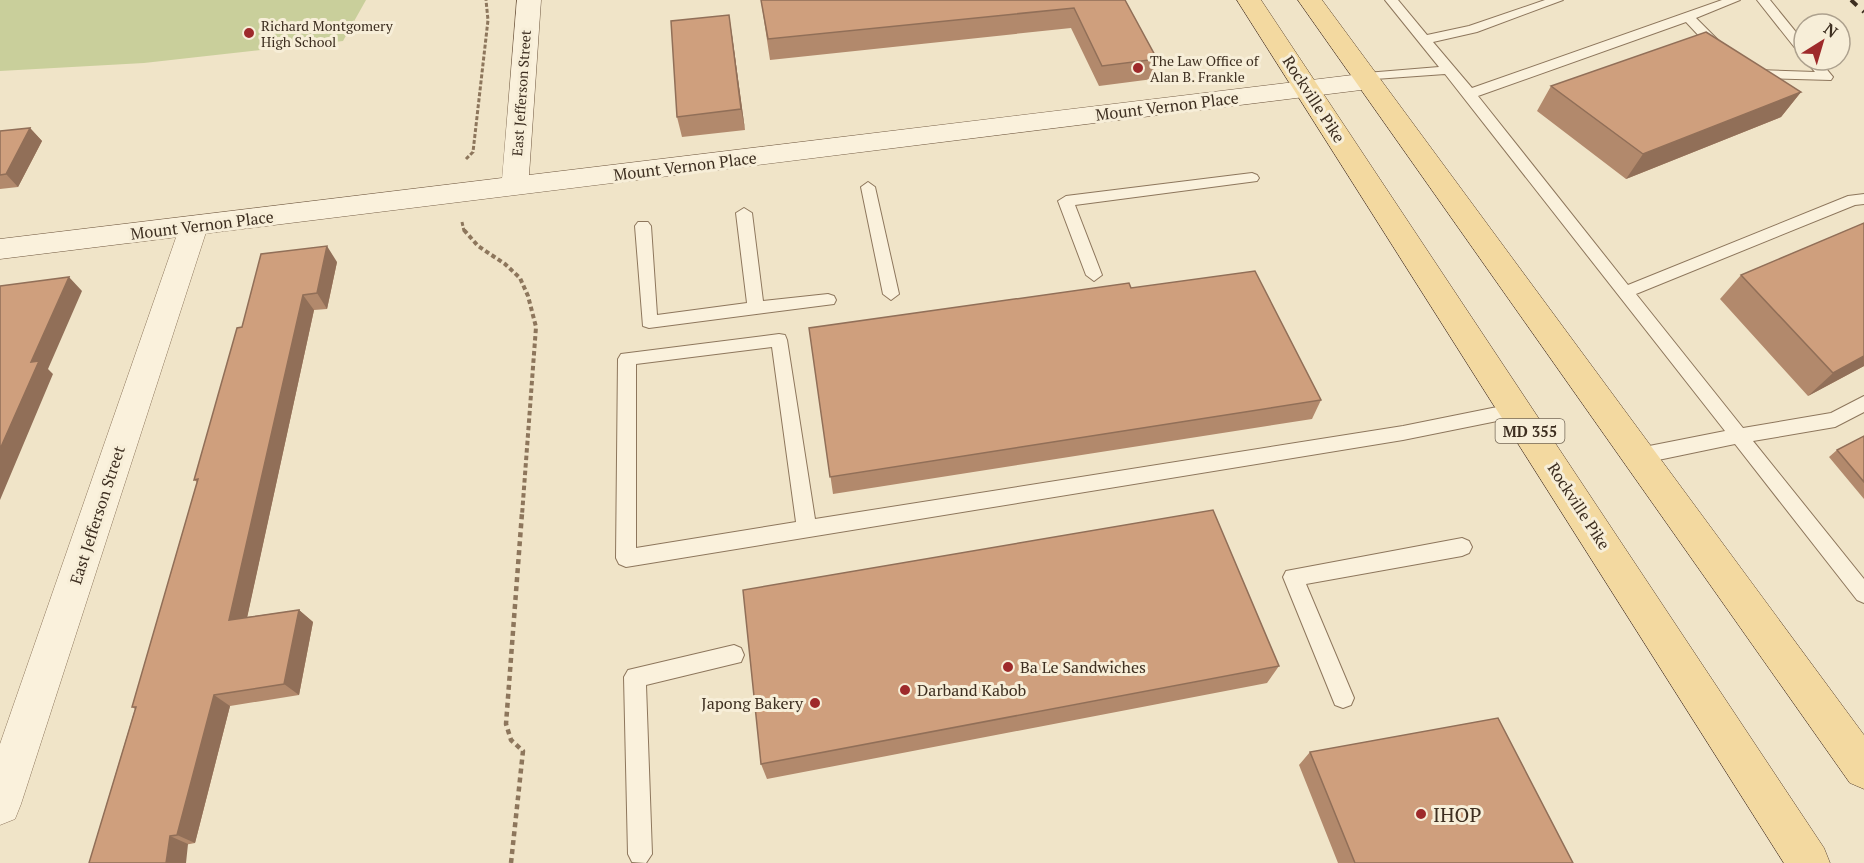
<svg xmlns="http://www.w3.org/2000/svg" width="1864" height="863" font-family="'PT Serif',serif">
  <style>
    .green { fill: #c9cf9b }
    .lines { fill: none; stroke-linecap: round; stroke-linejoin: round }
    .lane-casing { stroke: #8d765c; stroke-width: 2 }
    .street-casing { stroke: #8d765c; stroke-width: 1 }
    .secondary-casing { stroke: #6f573f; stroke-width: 1 }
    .primary-casing { stroke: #5b4430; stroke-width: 1 }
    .path-far2 { stroke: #8d765c; stroke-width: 3; stroke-dasharray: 4 2; stroke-linecap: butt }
    .path-far1 { stroke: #8d765c; stroke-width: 4; stroke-dasharray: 4.5 3; stroke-linecap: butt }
    .path { stroke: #8d765c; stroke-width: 4.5; stroke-dasharray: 5 4; stroke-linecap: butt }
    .lane { fill: #faf1dc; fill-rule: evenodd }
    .street { fill: #faf1dc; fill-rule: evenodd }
    .secondary { fill: #faf1dc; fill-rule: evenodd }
    .primary { fill: #f3d9a0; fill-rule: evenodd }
    .rail { stroke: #3d2e20; stroke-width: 4; stroke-dasharray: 8 8; stroke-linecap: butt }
    .wall { fill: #b2896c }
    .shaded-wall { fill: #916f58 }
    .building { fill: #cf9f7d; stroke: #916f58; stroke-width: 1.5 }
    .poi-dot { fill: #9e2a2b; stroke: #f7eed8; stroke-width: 2 }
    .labels { text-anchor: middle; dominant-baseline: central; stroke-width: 6; stroke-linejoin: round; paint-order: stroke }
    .far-poi-label { font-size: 14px; fill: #3d2e20; stroke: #f7eed8; text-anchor: start }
    .far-street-label { font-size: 14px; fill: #3d2e20; stroke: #f7eed8 }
    .shield { fill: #f7eed8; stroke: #756857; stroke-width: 1.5 }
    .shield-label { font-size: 15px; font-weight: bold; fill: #3d2e20 }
    .street-label { font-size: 16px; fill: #3d2e20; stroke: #f7eed8 }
    .poi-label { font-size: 16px; fill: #3d2e20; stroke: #f7eed8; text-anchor: start }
    .near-poi-label { font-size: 20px; fill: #3d2e20; stroke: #f7eed8; text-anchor: start }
  </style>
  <rect width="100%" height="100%" fill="#f0e4c8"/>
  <path class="green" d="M0 0H366L343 41 144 63 0 71Z"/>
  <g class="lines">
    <g class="lane-casing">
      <path id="lane" d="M1385 0H1398L1427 35 1469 26 1545 0H1563L1477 32 1433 42 1472 88 1722 0H1740L1696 18 1725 47V53H1715L1686 22 1478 96 1628 285 1848 196 1864 194V204L1855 205 1636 294 1743 428 1831 413 1864 396V412L1835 427 1753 441 1864 579V603L1857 600 1735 444 1639 464 1633 461 1630 456 1633 451 1639 448 1725 431 1445 74 1361 80V74L1366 73 1439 67Z
        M1757 0H1770L1804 42V54L1799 53Z
        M1805 60H1819L1833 77 1831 80 1755 78 1741 71 1748 67 1757 70 1815 72Z
        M1252 173 1257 175 1259 178 1257 181 1075 205 1102 275 1094 281 1086 275 1058 201 1066 196Z
        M868 182 875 187 899 294 891 300 883 294 861 187Z
        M744 208 752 213 763 301 828 294 834 296 836 300 834 304 649 328 643 326 635 226 638 222H648L651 226 657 315 747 303 736 213Z
        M779 334 785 335 787 340 815 519 1403 426 1517 403 1523 405 1526 410 1523 415 1517 417 1403 440 626 567 619 564 616 558 618 359 621 354ZM772 347 796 522 636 548V364Z
        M1462 538 1469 541 1472 547 1469 553 1462 556 1306 584 1354 698 1351 705 1343 708 1335 705 1283 577 1286 571Z
        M734 645 741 648 744 655 741 662 646 685 652 854 646 863 632 862 628 854 624 677 628 670Z"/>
    </g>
    <g class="street-casing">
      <path id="street" d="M194 216 204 219 208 226 21 804 15 819 0 825V744L180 226 184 219Z"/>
    </g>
    <g class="secondary-casing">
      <path id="secondary" d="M517 0H541L529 175 1369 73 1378 76 1381 81 1378 86 1369 89 0 259V239L502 178Z"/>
    </g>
    <g class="primary-casing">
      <path id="primary" d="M1237 0H1261L1824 848 1830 863H1784Z
        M1298 0H1322L1864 735V789L1850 783Z"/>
    </g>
    <path class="path-far2" d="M466 159 473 152 488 20 486 0
      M462 222 464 231"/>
    <path class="path-far1" d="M464 230 478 246 505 264 520 278 528 296 536 327 522 515"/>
    <path class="path" d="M511 863 523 751 511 740 506 724 522 513"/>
    <use href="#lane" class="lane"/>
    <use href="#street" class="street"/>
    <use href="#secondary" class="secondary"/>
    <use href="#primary" class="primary"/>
    <path class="rail" d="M1851 0 1864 12"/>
  </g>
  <path class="wall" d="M761 0H1125L1157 59 1153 79 1099 86 1071 28 770 60Z
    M732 35 745 130 682 137 677 117Z
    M1551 86 1801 92 1781 117 1626 179 1537 111Z
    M30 128 42 141 18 187 0 189V131Z
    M1864 223V366L1808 396 1720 299 1741 275Z
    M337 262 327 309 314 310 247 617 299 610 313 622 299 695 230 706 195 843 89 863 135 709 132 707 197 482 194 480 242 327Z
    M1131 288 1321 400 1312 419 833 494 809 328Z
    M1864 436V499L1829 457 1837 450Z
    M1279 666 1267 683 767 779 761 764Z
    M1310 752 1573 863H1338L1299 765Z"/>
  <path class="shaded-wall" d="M729 15 732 35 745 130 741 109Z
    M1801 92 1781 117 1626 179 1643 154Z
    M30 128 42 141 18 187 6 174Z
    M327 246 337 262 327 309 317 293Z
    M69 277 82 291 48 369 53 374 0 500V449L31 362Z
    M303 295 314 310 244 632 229 620Z
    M1864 356V366L1808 396 1833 373Z
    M299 610 313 622 299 695 284 684Z
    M214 695 230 706 195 843 177 835Z
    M170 836 188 844 186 863H166Z"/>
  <path class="building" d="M761 0H1125L1157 59 1102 66 1074 8 768 39Z
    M729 15 741 109 677 117 671 21Z
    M1706 32 1801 92 1643 154 1551 86Z
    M30 128 6 174 0 175V131Z
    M1864 223V356L1833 373 1741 275Z
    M327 246 317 293 303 295 229 620 299 610 284 684 214 695 177 835 170 836 166 863H89L136 707H132L198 479 194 480 237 328 242 327 261 254Z
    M1255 271 1321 400 830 477 809 328 1129 283 1131 288Z
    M69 277 31 362 39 361 0 449V286Z
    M1864 436V482L1837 450Z
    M1213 510 1279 666 761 764 743 590Z
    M1498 718 1573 863H1355L1310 752Z"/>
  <g class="poi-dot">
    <circle cx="249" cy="33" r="6"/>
    <circle cx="1138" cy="68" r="6"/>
    <circle cx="1008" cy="667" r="6"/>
    <circle cx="905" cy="690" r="6"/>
    <circle cx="815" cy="703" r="6"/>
    <circle cx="1421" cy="814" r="6"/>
  </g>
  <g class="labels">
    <g class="far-poi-label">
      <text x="261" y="25">Richard Montgomery<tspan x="261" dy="16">High School</tspan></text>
      <text x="1150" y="60">The Law Office of<tspan x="1150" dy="16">Alan B. Frankle</tspan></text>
    </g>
    <g class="far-street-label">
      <text transform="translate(521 93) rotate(-86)">East Jefferson Street</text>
    </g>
    <rect class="shield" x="1495.5" y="419" width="69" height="24" rx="4.5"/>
    <g class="shield-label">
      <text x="1530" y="431">MD 355</text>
    </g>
    <g class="street-label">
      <text transform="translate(1314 99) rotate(57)">Rockville Pike</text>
      <text transform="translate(1167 106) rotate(-7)">Mount Vernon Place</text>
      <text transform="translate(685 166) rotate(-7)">Mount Vernon Place</text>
      <text transform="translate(202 225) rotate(-7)">Mount Vernon Place</text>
      <text transform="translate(1579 506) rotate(57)">Rockville Pike</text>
      <text transform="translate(97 515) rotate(-72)">East Jefferson Street</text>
    </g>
    <g class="poi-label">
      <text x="1020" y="667">Ba Le Sandwiches</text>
      <text x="917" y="690">Darband Kabob</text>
      <text x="803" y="703" text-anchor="end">Japong Bakery</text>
    </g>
    <g class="near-poi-label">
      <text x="1433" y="814">IHOP</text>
    </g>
  </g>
  <g transform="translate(1822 42) rotate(37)"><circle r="28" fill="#f7eed8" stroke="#ada18e" stroke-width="1.5"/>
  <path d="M0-4.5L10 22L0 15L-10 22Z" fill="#9e2a2b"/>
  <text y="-9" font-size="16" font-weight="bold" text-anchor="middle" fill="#3d2e20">N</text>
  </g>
</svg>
